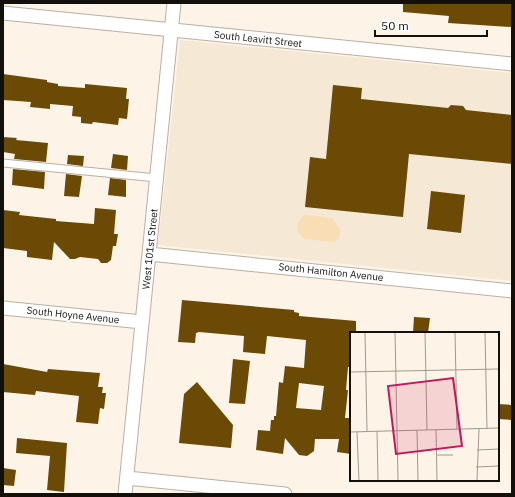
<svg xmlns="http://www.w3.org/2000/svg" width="515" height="497" font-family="'IBM Plex Sans',sans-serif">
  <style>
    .built { fill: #f5e8d4 }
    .green { fill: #f8ddb5 }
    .building { fill: #6b4a06; fill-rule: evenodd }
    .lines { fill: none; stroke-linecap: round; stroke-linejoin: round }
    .service-casing { stroke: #b9b0a3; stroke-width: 9 }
    .minor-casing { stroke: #b9b0a3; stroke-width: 15 }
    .service { stroke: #fff; stroke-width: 7 }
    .minor { stroke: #fff; stroke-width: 13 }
    .labels { text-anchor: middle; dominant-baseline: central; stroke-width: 4; stroke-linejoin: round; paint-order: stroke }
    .street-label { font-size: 10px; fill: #13100b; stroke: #fff }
    .inset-road { fill: none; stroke: #9f998f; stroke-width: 1 }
    .view { fill: #c2185b; fill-opacity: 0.15; stroke: #c2185b; stroke-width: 2 }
    .inset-edge { fill: none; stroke: #13100b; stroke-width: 2 }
  </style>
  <rect width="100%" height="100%" fill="#fdf4e7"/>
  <path class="built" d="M180 40 512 73V281L158 245Z"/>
  <path class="green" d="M304 215 332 218 340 229 339 238 334 242 304 239 297 230 298 222Z"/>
  <path class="building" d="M403 3H512V27L448 23 449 16 403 12Z
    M3 74 47 80V82L58 84V86L85 88V84L127 88 126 99H129L127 119 119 118 118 125 93 122 92 124 81 123V117L72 116 73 106 50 104V109L30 107 31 102 3 100Z
    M333 85 362 88 361 99 448 108 451 105 463 106 466 110 512 115V164L409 154 403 217 305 207 310 157 326 159Z
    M3 137 17 138 16 140 48 143 46 162 14 159 15 154 3 152Z
    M113 154 128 156 127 170 111 168Z
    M68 155 84 156 83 166 67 164Z
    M13 169 45 172 44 189 12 185Z
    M66 174 82 176 79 197 64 196Z
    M110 178 126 180V197L108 195Z
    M431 191 465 195 461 233 427 229Z
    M95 208 116 210 114 234H118L116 246H113L111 260 107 263H101L98 259 80 257 75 259H70L54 242 52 260 27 257V251L3 248V210L20 212 19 215 56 219V221L94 224Z
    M182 300 294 310V312L299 313V316L356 321V333H351V367H348L346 390H348L345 418H351V454L337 452 339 439H315L314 451 307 456 299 455 285 438 283 454 256 450 258 430 270 431 271 420H274V416H276L279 382 283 383 285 366 304 368 306 340 267 336 265 354 243 352 244 336 199 332 196 333 195 343 178 342ZM299 383 324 386 321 410 296 408Z
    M414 317 430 318 428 333H413Z
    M233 359 250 361 245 404 229 403Z
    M3 364 47 372 48 369 100 373 98 387H103L102 393H106L104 409 100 408 98 424 76 422 79 396 36 391 35 395 3 392Z
    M197 382 233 425 231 448 179 443 184 394Z
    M498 404 512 405V420L498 419Z
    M17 438 67 443 64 492 47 490 50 456 16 453Z
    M3 468 16 470 14 486 3 485Z"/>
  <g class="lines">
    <g class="service-casing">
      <path id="service" d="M3 163 157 178"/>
    </g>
    <g class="minor-casing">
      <path id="minor" d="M3 13 512 64
        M149 254 512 291
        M3 308 142 322
        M127 478 285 494
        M125 494 174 3"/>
    </g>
    <use href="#service" class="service"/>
    <use href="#minor" class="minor"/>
  </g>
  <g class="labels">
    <g class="street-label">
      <text transform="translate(258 39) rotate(6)">South Leavitt Street</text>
      <text transform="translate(150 249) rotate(-84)">West 101st Street</text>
      <text transform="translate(331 272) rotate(6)">South Hamilton Avenue</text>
      <text transform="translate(73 315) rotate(6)">South Hoyne Avenue</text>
    </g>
  </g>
  <g transform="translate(350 332)">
    <rect width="149" height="149" fill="#fdf4e7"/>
    <path class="inset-road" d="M15 0 17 99M45 0 48 149M75 0 77 98M105 0 107 97M135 0 137 97M0 40 149 37M67 98 68 149M86 98 87 149M27 99 28 149M0 100 149 96M7 100 9 149M127 118 149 117M87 123H103M126 135 149 134M127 149 129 97"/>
    <path class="view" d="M103 46 112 114 46 122 38 54Z"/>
    <rect width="149" height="149" class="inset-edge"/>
  </g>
  <rect width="515" height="497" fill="none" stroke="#13100b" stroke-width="8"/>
  <path d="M375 30v6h112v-6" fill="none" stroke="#13100b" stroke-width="2"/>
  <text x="381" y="30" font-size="12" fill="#13100b" stroke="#ffffff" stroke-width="3" paint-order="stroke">50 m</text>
</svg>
